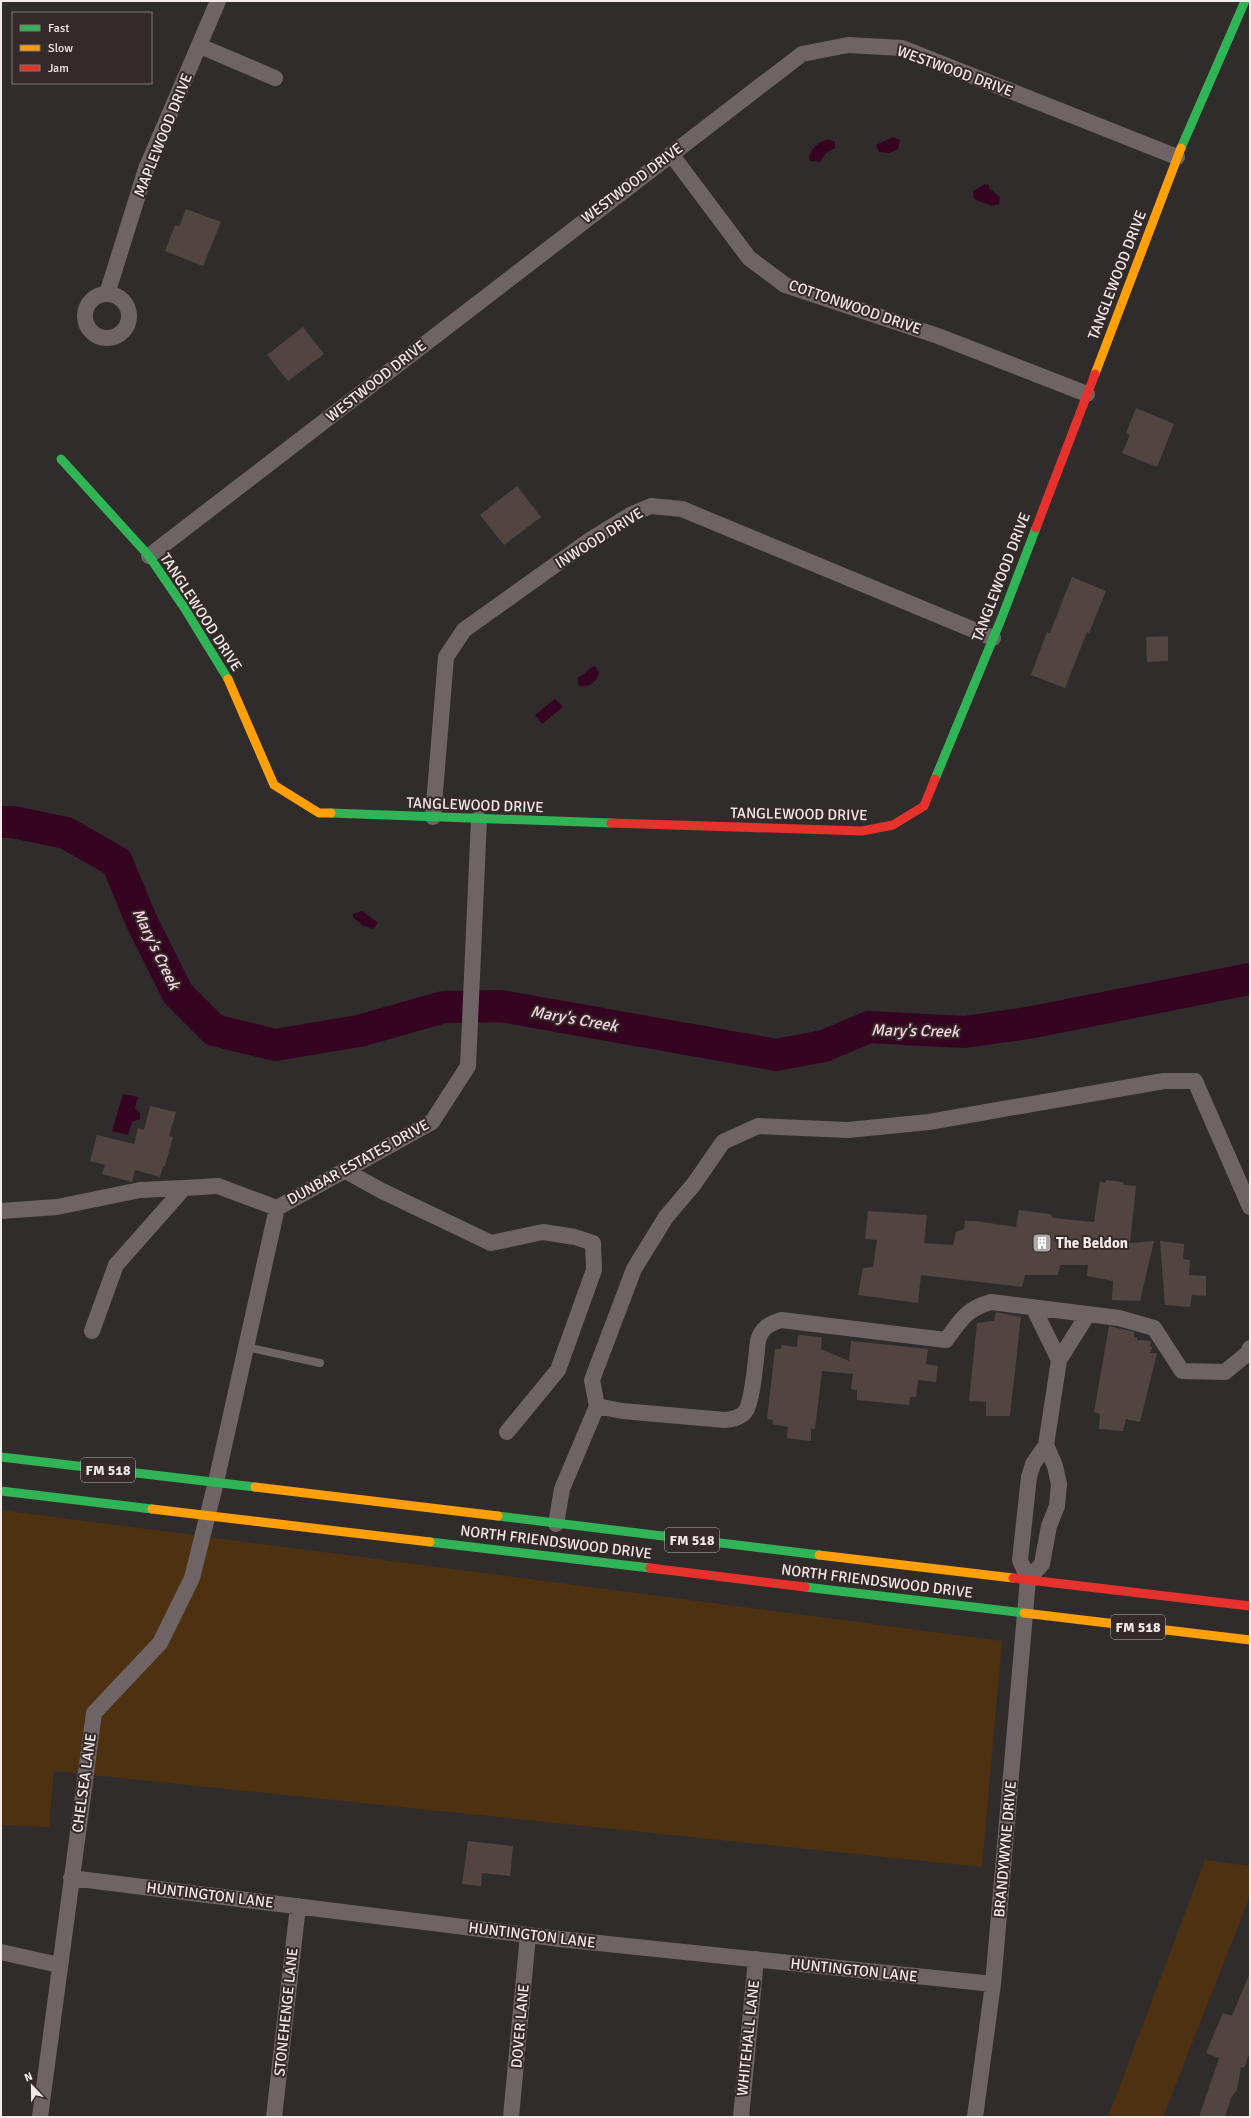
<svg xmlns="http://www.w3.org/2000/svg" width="1251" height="2118" font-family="Signika,sans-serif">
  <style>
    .green { fill: #4e3111 }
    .water { fill: #340420 }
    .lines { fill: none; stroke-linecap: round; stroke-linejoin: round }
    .river { stroke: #340420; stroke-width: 32 }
    .building { fill: #524541 }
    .lane { stroke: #6e6466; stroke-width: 8 }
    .street { stroke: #6e6466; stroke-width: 16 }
    .fast { stroke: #30b455; stroke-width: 9 }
    .slow { stroke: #ff9f0a; stroke-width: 9 }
    .jam { stroke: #e5322d; stroke-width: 9 }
    .labels { text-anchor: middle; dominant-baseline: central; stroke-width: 4; stroke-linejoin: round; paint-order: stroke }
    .shield { fill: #342a29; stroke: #b9b1b0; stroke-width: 1 }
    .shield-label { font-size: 14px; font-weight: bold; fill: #f2ebea }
    .street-label { font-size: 15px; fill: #f2ebea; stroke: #342a29 }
    .poi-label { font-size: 15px; font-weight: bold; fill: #f2ebea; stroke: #342a29; text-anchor: start }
    .water-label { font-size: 16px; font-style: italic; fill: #fcd5e6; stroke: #342a29 }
  </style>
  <rect width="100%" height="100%" fill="#312c2c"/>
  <path class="green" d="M1 1510 1002 1641 982 1867 54 1771 49 1827 1 1825Z
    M1205 1860 1250 1866V1896L1163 2117H1108Z"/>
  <path class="water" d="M893 137 900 140 898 149 889 153 879 152 876 145Z
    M829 139 835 142V148L826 153 820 162 810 161 809 158C811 148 819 141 829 139Z
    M985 184 989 185V188L1000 197 999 204 992 206 974 199 973 191Z
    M595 666 599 672C597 682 589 688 579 686L577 678C585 675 588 668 595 666Z
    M555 699 563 707 542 724 535 715Z
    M362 911 377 922 376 926 373 929 362 925 353 917V914Z
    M123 1094 138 1097 135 1108 140 1113V1119L132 1122 128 1135 112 1131Z"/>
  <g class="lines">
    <path class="river" d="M1 822H13L66 833 117 862 141 920 178 994 214 1030 275 1045 359 1031 444 1007 501 1006 776 1055 824 1046 869 1027 964 1032 1028 1023 1250 979"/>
  </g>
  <path class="building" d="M186 209 221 222 203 266 165 251 175 225 179 227Z
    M303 327 324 354 288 381 267 355Z
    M1136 408 1174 424 1157 467 1122 453 1130 435 1126 433Z
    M517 486 541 517 504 545 480 515Z
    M1072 577 1106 591 1089 633 1087 632 1065 688 1031 675 1047 632 1050 633Z
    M1168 636V661L1147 662 1146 637Z
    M150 1106 176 1112 169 1136 173 1137 165 1166H163L160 1177 135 1170 132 1182 102 1174 105 1165 90 1161 97 1135 134 1144 138 1128 144 1130Z
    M1106 1180 1123 1182 1124 1185 1136 1186 1130 1243 1154 1241 1140 1301 1112 1300 1113 1281 1087 1276 1088 1265H1060L1058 1275H1025L1022 1287 921 1275 918 1303 858 1295 863 1268 873 1267 877 1240 865 1239 868 1211 927 1215 924 1243 953 1245 956 1232 964 1229 965 1221H975L1016 1227 1019 1210 1050 1214 1053 1218 1094 1222 1100 1181 1105 1183Z
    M1160 1241 1184 1244 1183 1259 1190 1260 1189 1275 1206 1276V1296L1192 1295 1190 1307 1165 1305Z
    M996 1312 1021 1317 1010 1416H986V1402L969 1401 977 1323 994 1321Z
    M1109 1326 1134 1332V1337L1137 1338V1340L1151 1341 1150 1347 1153 1346 1150 1353H1157L1140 1422 1126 1419 1123 1431 1099 1429 1100 1414 1094 1412Z
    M798 1335 822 1337 821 1349 849 1361 851 1341 928 1349 926 1364 938 1366 936 1382 918 1380 916 1397H910L909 1405 857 1400V1390L851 1389 853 1374 822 1371 815 1429H811V1441L787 1438 788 1427 772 1424 773 1420 767 1419 775 1349H781V1345L797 1347Z
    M468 1841 513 1846 510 1876 482 1873 481 1886 462 1884Z
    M1250 1973V2052L1244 2068 1241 2067 1237 2090 1231 2098 1225 2117H1199L1219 2058 1206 2053 1223 2013 1232 2016Z"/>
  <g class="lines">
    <path class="lane" d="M246 1347 320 1363"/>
    <path class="street" d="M200 46 275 78
      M671 154 749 258 785 285 938 336 1087 394
      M107 294 146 169 218 1
      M85 316a22 22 0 1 1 44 0a22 22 0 1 1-44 0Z
      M149 556 802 54 848 45 902 48 1177 157
      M433 817 446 657 464 630 590 540 632 514 651 506 682 509 993 638
      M344 1170 382 1191 491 1243 543 1232 575 1237 593 1243 594 1270 558 1370 507 1432
      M1 1211 57 1207 140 1190 184 1188
      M1033 1307 1059 1360
      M92 1331 116 1265 184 1188 218 1186 277 1208
      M597 1406 622 1411 725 1420C732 1419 740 1418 745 1412 753 1402 756 1356 758 1341 761 1328 769 1324 781 1320L946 1340C961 1320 966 1309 991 1302L1119 1318 1154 1328 1182 1371 1225 1372 1248 1353 1250 1348
      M556 1524 562 1489 597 1406 592 1380 634 1269 666 1217 694 1184 723 1142 758 1126 848 1130 929 1122 1164 1081H1195L1250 1207
      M1028 1579 1042 1564 1049 1526 1057 1506 1059 1484 1055 1466 1046 1445
      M71 1878 560 1939 993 1984
      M1 1952 59 1965
      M40 2117 94 1713 160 1643 192 1578 216 1482 277 1208 432 1122 468 1066 479 819
      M274 2117 298 1906
      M511 2117 528 1935
      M741 2117 756 1959
      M975 2117 993 1984 1028 1579 1020 1560 1029 1477 1033 1464 1046 1445 1059 1360 1088 1314"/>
    <path class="fast" d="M1181 148 1245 1
      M61 459 149 556 185 609 228 679
      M935 779 1002 617 1036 528
      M331 813 611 823
      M1 1457 255 1487
      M1 1491 152 1509
      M498 1516 819 1555
      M430 1542 650 1568
      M805 1587 1024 1613"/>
    <path class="slow" d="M1095 374 1181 148
      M228 679 274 785 319 813H331
      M255 1487 498 1516
      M152 1509 430 1542
      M819 1555 1013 1578
      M1024 1613 1250 1640"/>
    <path class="jam" d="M1036 528 1095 374
      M611 823 862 831 893 825 924 806 935 779
      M650 1568 805 1587
      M1013 1578 1250 1606"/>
  </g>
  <defs>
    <g id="building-square" transform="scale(1)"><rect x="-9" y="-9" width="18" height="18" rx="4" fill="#aea8a8" stroke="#342a29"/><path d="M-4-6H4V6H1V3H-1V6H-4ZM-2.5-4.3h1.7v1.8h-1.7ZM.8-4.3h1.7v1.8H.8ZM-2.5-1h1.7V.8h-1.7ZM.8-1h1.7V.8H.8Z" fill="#fff"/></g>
  </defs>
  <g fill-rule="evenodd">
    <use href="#building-square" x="1042" y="1243"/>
  </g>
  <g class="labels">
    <g class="shield">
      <rect x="81" y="1458" width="54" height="24" rx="3"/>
      <rect x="665" y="1528" width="54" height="24" rx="3"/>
      <rect x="1111" y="1615" width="54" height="24" rx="3"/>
    </g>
    <g class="shield-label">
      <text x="108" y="1470">FM 518</text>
      <text x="692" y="1540">FM 518</text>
      <text x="1138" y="1627">FM 518</text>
    </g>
    <g class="street-label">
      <text transform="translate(955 71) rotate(20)">WESTWOOD DRIVE</text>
      <text transform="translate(163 135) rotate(-68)">MAPLEWOOD DRIVE</text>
      <text transform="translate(632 183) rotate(-37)">WESTWOOD DRIVE</text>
      <text transform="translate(1117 275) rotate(-69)">TANGLEWOOD DRIVE</text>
      <text transform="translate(855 307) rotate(19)">COTTONWOOD DRIVE</text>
      <text transform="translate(376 381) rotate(-38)">WESTWOOD DRIVE</text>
      <text transform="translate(599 538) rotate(-32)">INWOOD DRIVE</text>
      <text transform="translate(1001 577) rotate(-69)">TANGLEWOOD DRIVE</text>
      <text transform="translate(201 612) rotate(57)">TANGLEWOOD DRIVE</text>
      <text transform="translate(475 805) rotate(2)">TANGLEWOOD DRIVE</text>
      <text transform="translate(799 814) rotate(1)">TANGLEWOOD DRIVE</text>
      <text transform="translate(358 1162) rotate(-29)">DUNBAR ESTATES DRIVE</text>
      <text transform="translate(556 1542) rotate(7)">NORTH FRIENDSWOOD DRIVE</text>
      <text transform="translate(877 1581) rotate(7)">NORTH FRIENDSWOOD DRIVE</text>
      <text transform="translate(84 1783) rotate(-82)">CHELSEA LANE</text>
      <text transform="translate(1005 1849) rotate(-85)">BRANDYWYNE DRIVE</text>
      <text transform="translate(210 1895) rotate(7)">HUNTINGTON LANE</text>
      <text transform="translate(532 1935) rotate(7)">HUNTINGTON LANE</text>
      <text transform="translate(854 1970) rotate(6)">HUNTINGTON LANE</text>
      <text transform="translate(286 2012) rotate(-84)">STONEHENGE LANE</text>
      <text transform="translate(520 2026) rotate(-85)">DOVER LANE</text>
      <text transform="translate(748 2038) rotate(-84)">WHITEHALL LANE</text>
    </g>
    <g class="poi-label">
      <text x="1056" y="1243">The Beldon</text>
    </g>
    <g class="water-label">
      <text transform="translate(156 949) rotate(64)">Mary's Creek</text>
      <text transform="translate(574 1019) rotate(10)">Mary's Creek</text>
      <text transform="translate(915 1031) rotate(1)">Mary's Creek</text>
    </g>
  </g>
  <rect width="1251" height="2118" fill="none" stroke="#f2ebea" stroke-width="4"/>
  <rect x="12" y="12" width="140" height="72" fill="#342a29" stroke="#807776"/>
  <rect x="20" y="25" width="20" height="6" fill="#30b455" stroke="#807776"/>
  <text x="48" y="32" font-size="12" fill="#f2ebea">Fast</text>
  <rect x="20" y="45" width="20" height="6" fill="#ff9f0a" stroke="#807776"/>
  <text x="48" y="52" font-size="12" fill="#f2ebea">Slow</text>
  <rect x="20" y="65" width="20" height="6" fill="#e5322d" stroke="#807776"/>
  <text x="48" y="72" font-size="12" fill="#f2ebea">Jam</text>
  <g transform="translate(32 2086) rotate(338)" stroke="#342a29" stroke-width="3" paint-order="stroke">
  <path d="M0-3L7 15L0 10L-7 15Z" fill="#f2ebea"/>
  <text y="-6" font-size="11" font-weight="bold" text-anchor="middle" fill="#f2ebea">N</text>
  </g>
</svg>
